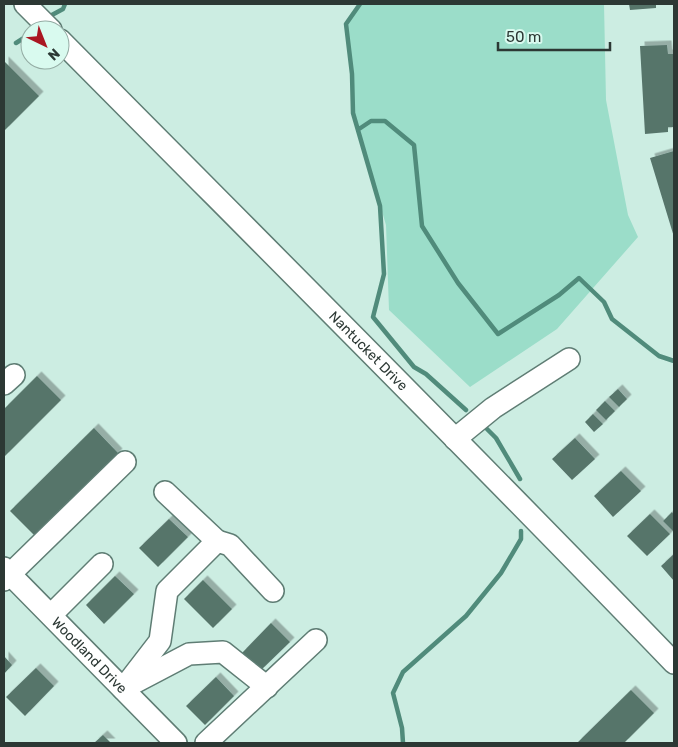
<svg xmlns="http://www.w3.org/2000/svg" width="678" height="747" font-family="Rubik,sans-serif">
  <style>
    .green { fill: #9bddc9 }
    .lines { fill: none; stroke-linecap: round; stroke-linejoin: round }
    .stream { stroke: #508b7b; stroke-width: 4.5 }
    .building { fill: #57746b; filter: url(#shadow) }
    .minor-casing { stroke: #5f7d74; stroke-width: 24 }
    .minor { stroke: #fff; stroke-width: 21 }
    .labels { text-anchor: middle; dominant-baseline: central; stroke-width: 5; stroke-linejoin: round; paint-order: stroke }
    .street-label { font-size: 14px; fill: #2c3834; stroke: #d9faef }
  </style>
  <defs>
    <filter id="shadow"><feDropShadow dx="4.5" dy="-4.5" stdDeviation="0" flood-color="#0004"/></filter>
  </defs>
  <rect width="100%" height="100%" fill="#ccede2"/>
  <path class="green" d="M360 4H604L606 100 628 215 638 237 557 329 470 387 389 310 386 225 353 113 352 74 346 24Z"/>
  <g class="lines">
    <path class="stream" d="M360 4 346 24 352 74 353 113 380 206 384 274 373 317 414 367 426 374 466 410
      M50 16 63 9 65 4
      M16 43 30 34
      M359 129 371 121H385L414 145 422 226 458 283 498 334 559 295 579 278 604 302 612 319 659 356 674 361
      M487 429 496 438 520 479
      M403 743 402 728 393 693 403 672 466 616 501 573 521 539V531"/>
  </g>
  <path class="building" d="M629 4H656V8L630 10Z
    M667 45 668 54H674V127H668V132L645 134 640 46Z
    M4 61 39 96 4 131Z
    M674 151V237L650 158Z
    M37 376 61 400 4 457V409Z
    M618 389 627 399 619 407 609 397Z
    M605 401 615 411 606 420 596 410Z
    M593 414 603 424 594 432 585 422Z
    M94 428 118 453 34 535 10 511Z
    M575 438 595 459 572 480 552 459Z
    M621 471 641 491 613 517 594 496Z
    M672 512 674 515 673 531 663 521Z
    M650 514 670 534 647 556 627 536Z
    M169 519 188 537 158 567 139 548Z
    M674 554V581L661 566Z
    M115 576 134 594 104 624 86 605Z
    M203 580 232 609 213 628 184 599Z
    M271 623 290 642 260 671 242 653Z
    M4 656 12 665 4 674Z
    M36 668 54 686 25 716 6 697Z
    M216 677 234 696 205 725 186 706Z
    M631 690 654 713 624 743H577Z
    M103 735 111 743H94Z"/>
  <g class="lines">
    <g class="minor-casing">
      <g id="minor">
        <path d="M25 4 51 30"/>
        <path id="s1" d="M60 40C265 247 472 453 674 663"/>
        <path d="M4 384 14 375"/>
        <path d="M455 439 493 408 569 359"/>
        <path d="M165 492 217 541"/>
        <path id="s2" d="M4 568 176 743"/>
        <path d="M4 580 125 462"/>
        <path d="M51 615 102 564"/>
        <path d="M130 685 189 654 223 652 267 687"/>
        <path d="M123 689 160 641 167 591 217 541 230 545 273 591"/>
        <path d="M206 743 316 640"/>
      </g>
    </g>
    <use href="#minor" class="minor"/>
  </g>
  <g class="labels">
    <g class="street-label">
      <text stroke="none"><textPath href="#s1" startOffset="438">Nantucket Drive</textPath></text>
      <text stroke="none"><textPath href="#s2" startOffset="122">Woodland Drive</textPath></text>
    </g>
  </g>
  <rect width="678" height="747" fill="none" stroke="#2c3834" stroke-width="10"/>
  <g transform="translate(45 45) rotate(137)"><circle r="24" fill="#d9faef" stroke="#94aca4"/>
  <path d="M0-4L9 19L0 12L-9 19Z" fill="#aa1622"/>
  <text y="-8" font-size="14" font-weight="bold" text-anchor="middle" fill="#2c3834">N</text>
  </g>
  <path d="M498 42v8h112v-8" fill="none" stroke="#2c3834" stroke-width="2.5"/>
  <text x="506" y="42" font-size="15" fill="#2c3834" stroke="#d9faef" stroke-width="4" paint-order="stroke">50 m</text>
</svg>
